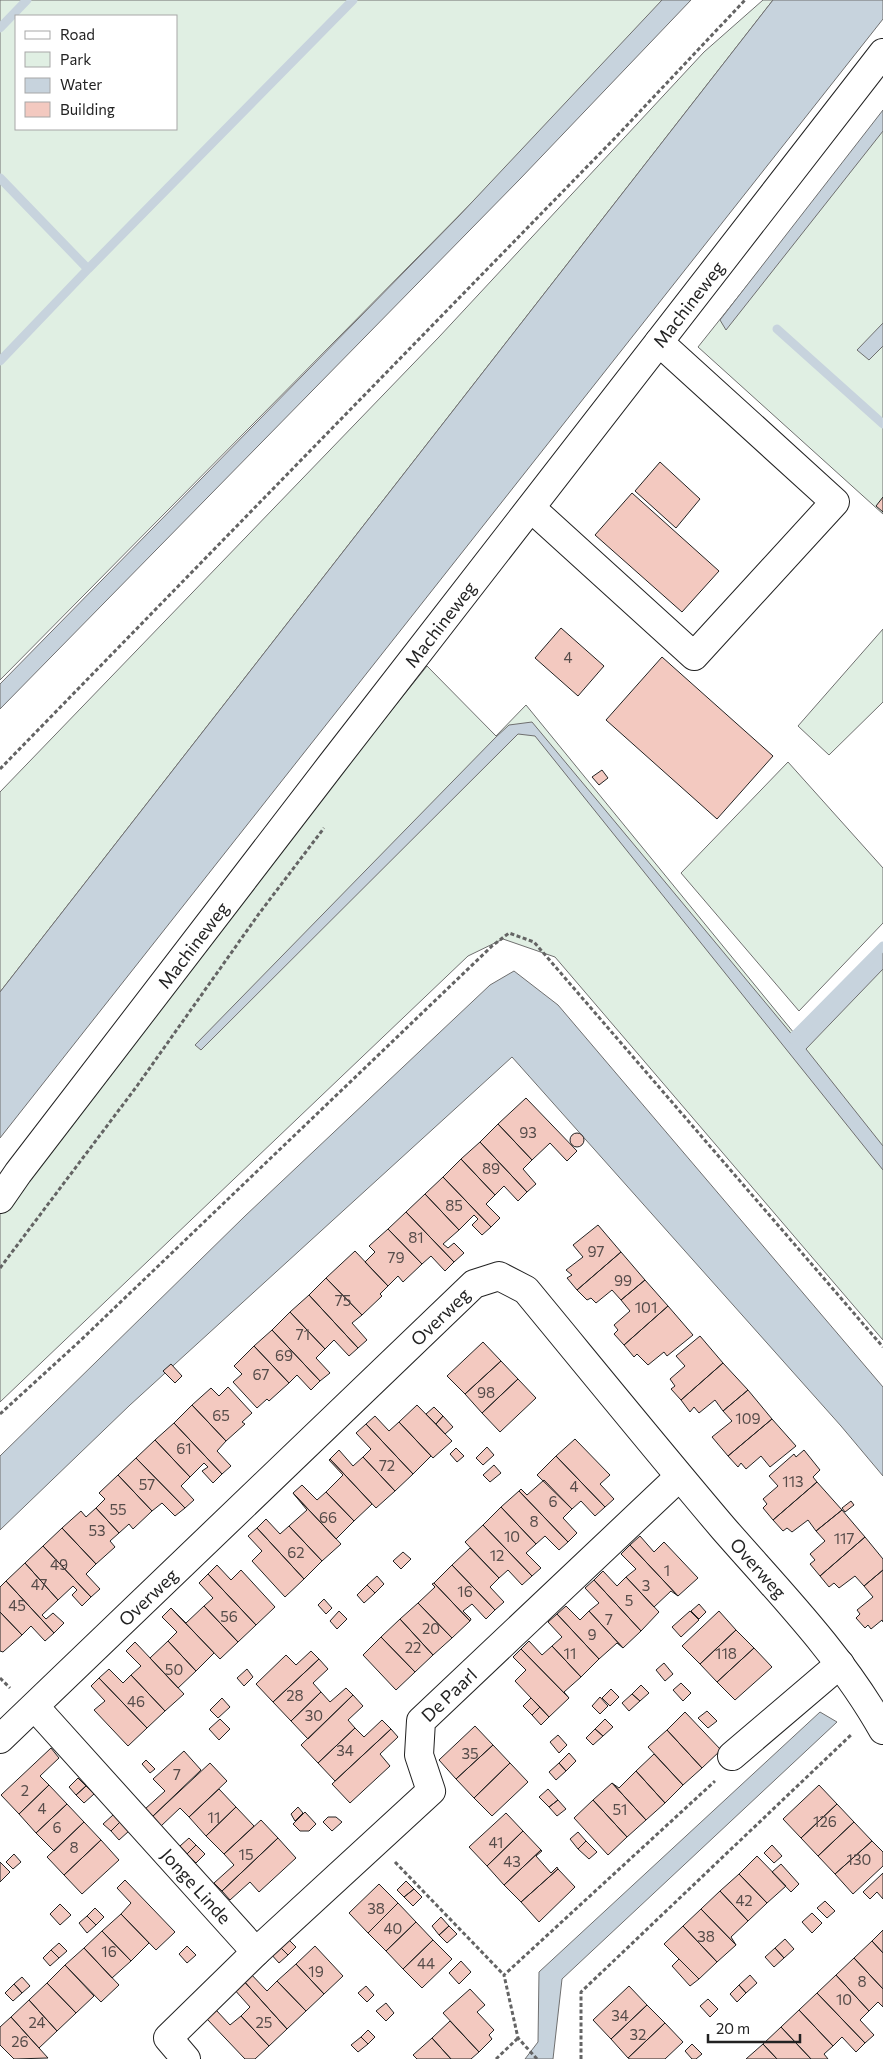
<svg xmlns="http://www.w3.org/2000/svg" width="883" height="2059" font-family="Commissioner,sans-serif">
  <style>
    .green { fill: #e0efe3; stroke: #6f6f6f; fill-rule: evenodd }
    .water { fill: #c7d3dd; stroke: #6f6f6f }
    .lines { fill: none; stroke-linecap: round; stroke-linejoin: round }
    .stream { stroke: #c7d3dd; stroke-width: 9 }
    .building { fill: #f3c9c0; stroke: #222 }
    .minor-casing { stroke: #222; stroke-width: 30 }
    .path { stroke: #646464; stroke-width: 3; stroke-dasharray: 4 2.5; stroke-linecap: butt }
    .minor { stroke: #fff; stroke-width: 28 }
    .labels { text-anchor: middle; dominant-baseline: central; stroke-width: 4; stroke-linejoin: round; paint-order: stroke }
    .number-label { font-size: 15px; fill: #564c4a }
    .street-label { font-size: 18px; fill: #222; stroke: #fff }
  </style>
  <rect width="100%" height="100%" fill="#fff"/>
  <path class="green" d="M0 0H672L0 680ZM16 16H176V129H16Z
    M763 0H773L0 992V792L439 337 704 52Z
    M883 115V514L698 347Z
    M883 629V702L829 755 798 726Z
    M427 666 496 736 526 705 794 1033 883 942V1340L555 957 503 939 468 956 0 1402V1200Z
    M788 762 883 868V923L799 1011 681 873Z"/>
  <path class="water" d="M662 0H691L520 179 0 709V684L458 217Z
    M773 0H883V19L0 1138V992Z
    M883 110V131L726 330 720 320Z
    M883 323V346L869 360 857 350Z
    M532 722 794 1037 883 949V969L806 1049 883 1146V1170L535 736 518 734 201 1050 195 1045 496 737 509 725Z
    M514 971 558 1005 883 1387V1476L841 1426 512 1057 130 1405 0 1530V1456L245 1216 490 985Z
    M820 1712 837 1722 562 1979 553 2059H525L538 2042 539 1972Z"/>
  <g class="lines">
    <path class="stream" d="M0 28 27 0
      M0 178 88 269 353 0
      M777 329 883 424
      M0 361 88 269
      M791 1039 883 946"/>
  </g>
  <path class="building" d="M660 462 700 499 676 528 635 491Z
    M632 493 719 571 682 612 595 535Z
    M883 497V512L876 506Z
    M561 628 604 666 578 696 535 658Z
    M662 657 773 756 717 819 606 720Z
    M602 770 608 778 599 785 592 777Z
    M526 1098 577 1151 567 1161 550 1143 532 1160 498 1124Z
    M498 1124 532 1160 523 1169 536 1184 527 1192 480 1142Z
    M570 1140a7 7 0 1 1 14 0a7 7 0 1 1-14 0Z
    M480 1142 527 1192 518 1201 504 1186 495 1195 461 1159Z
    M461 1159 495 1195 486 1204 500 1218 491 1227 443 1177Z
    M443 1177 491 1227 482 1235 472 1225 478 1219 474 1215 459 1230 425 1194Z
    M425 1194 459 1230 443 1244 448 1248 454 1243 464 1253 454 1262 406 1212Z
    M406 1212 454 1262 445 1271 431 1256 422 1264 388 1229Z
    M598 1225 621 1252 577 1290 567 1278 572 1275 566 1270 583 1257 573 1245Z
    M388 1229 422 1264 403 1282 398 1276 388 1286 365 1262 375 1252 369 1246Z
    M355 1251 388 1286 380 1294 382 1296 362 1315 326 1278Z
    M621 1252 645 1280 621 1300 612 1290 596 1303 591 1298 587 1300 577 1290Z
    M326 1278 362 1315 352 1323 367 1340 358 1348 309 1295Z
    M645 1280 668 1306 624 1345 614 1334 618 1330 614 1325 630 1311 621 1300Z
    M309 1295 358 1348 349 1356 334 1340 325 1349 290 1312Z
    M668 1306 693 1335 667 1356 664 1352 648 1365 637 1354 634 1357 624 1345Z
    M290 1312 325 1349 316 1358 330 1373 320 1381 272 1330Z
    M272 1330 320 1381 311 1390 297 1375 289 1383 254 1346Z
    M700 1336 723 1363 681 1400 671 1389 675 1386 670 1379 685 1366 676 1356Z
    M483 1342 501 1361 465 1394 447 1376Z
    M254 1346 289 1383 269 1401 267 1399 257 1408 233 1382 242 1374 234 1366Z
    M501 1361 518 1379 482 1413 465 1394Z
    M723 1363 748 1390 723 1411 715 1400 699 1413 694 1407 690 1412 681 1400Z
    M171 1364 182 1376 175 1383 163 1371Z
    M518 1379 536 1398 500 1432 482 1413Z
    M228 1387 252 1413 242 1422 245 1424 226 1441 192 1405 211 1388 219 1396Z
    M748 1390 772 1419 728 1456 712 1437 732 1421 723 1411Z
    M192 1405 226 1441 217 1451 231 1466 222 1474 174 1423Z
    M417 1405 452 1441 433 1458 399 1422Z
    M434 1407 443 1416 436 1424 426 1414Z
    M375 1416 389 1431 399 1422 431 1456 413 1474 366 1424Z
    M443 1416 453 1427 445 1434 436 1424Z
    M772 1419 796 1446 770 1467 761 1456 746 1469 741 1463 738 1467 728 1456Z
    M174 1423 222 1474 213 1483 202 1471 208 1467 204 1463 190 1477 155 1440Z
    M366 1424 413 1474 395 1491 363 1457 371 1449 356 1433Z
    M575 1439 610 1475 600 1484 614 1499 605 1507 556 1456Z
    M155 1440 190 1477 181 1486 194 1500 185 1508 136 1458Z
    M487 1447 494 1455 483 1465 476 1458Z
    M456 1448 464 1456 457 1462 450 1454Z
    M339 1450 353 1466 363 1457 395 1491 376 1508 330 1459Z
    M804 1450 820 1470 813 1477 817 1482 773 1520 763 1508 767 1504 763 1499 778 1486 769 1476 794 1454 796 1457Z
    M556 1456 605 1507 595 1516 581 1501 572 1509 537 1475Z
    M136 1458 185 1508 175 1516 162 1503 152 1511 118 1475Z
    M330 1459 372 1504 354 1521 326 1492 343 1475 329 1460Z
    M494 1465 501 1473 490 1482 483 1475Z
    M118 1475 152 1511 133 1529 129 1524 119 1533 96 1508 105 1499 99 1493Z
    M544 1480 572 1509 563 1518 577 1533 568 1542 519 1491 521 1489 527 1495Z
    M817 1482 842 1510 816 1531 808 1520 792 1532 787 1528 783 1531 773 1520Z
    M302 1485 317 1500 326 1492 354 1521 336 1539 293 1493Z
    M519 1491 568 1542 559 1550 545 1536 536 1544 501 1507Z
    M293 1493 341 1544 322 1561 289 1526 307 1510Z
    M851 1501 854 1505 845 1512 842 1508Z
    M501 1507 536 1544 526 1553 541 1568 532 1576 483 1525Z
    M96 1508 119 1533 110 1541 115 1547 96 1564 62 1528 81 1511 86 1517Z
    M842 1510 865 1537 820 1576 810 1564 815 1560 810 1554 825 1541 816 1531Z
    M266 1519 280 1534 289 1526 322 1561 304 1579 257 1528Z
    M483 1525 532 1576 522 1585 508 1570 499 1578 465 1542Z
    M62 1528 96 1564 86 1574 100 1589 91 1597 43 1546Z
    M257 1528 304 1579 285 1597 252 1561 262 1551 248 1536Z
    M640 1536 654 1552 664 1542 698 1578 678 1596 630 1545Z
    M865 1537 883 1559V1570L864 1586 855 1576 839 1588 834 1583 829 1587 820 1576Z
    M630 1545 678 1596 671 1591 654 1607 626 1577 636 1569 621 1554Z
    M43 1546 91 1597 82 1606 72 1595 77 1590 73 1586 58 1600 25 1563Z
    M470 1548 499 1578 490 1587 504 1602 495 1610 452 1565Z
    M403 1552 411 1559 401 1569 393 1561Z
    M25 1563 58 1600 42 1615 46 1619 53 1613 64 1623 54 1633 6 1581Z
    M217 1565 231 1580 241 1570 275 1607 256 1625 208 1574Z
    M452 1565 495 1610 486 1619 472 1604 463 1611 471 1619 470 1621 434 1583Z
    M883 1570V1622L882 1620 871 1629 868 1625 865 1628 856 1618 860 1614 857 1610 873 1597 864 1586Z
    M603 1571 617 1586 626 1577 659 1612 641 1631 594 1580Z
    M208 1574 256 1625 238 1642 204 1606 213 1598 199 1583Z
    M377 1576 384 1584 375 1593 367 1585Z
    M594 1580 641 1631 623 1648 589 1611 599 1603 585 1588Z
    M6 1581 54 1633 45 1641 31 1626 22 1635 0 1612V1587Z
    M434 1583 470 1621 452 1638 418 1603 435 1587 432 1584Z
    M367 1585 375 1593 364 1603 357 1595Z
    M324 1599 332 1608 326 1614 318 1605Z
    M418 1603 452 1638 433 1655 400 1619Z
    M699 1604 706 1612 699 1619 691 1611Z
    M204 1606 238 1642 220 1659 171 1608 186 1623Z
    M566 1606 580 1620 589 1611 623 1648 617 1643 599 1659 557 1614Z
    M171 1608 214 1653 196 1671 168 1641 177 1632 162 1617Z
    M339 1611 347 1619 337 1629 330 1621Z
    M690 1611 699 1620 681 1637 672 1627Z
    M719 1611 736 1630 700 1664 682 1646Z
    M0 1612 22 1635 3 1652 0 1651Z
    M557 1614 599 1659 581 1677 552 1646 562 1637 548 1622Z
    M400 1619 433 1655 415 1672 381 1637Z
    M736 1630 754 1648 717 1682 700 1664Z
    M381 1637 415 1672 396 1690 363 1655Z
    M168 1641 196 1671 178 1688 150 1658Z
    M529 1641 542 1655 552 1646 581 1677 564 1692 569 1698 521 1649Z
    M135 1642 184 1694 165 1711 131 1675 141 1666 126 1651Z
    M754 1648 772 1667 735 1700 717 1682Z
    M521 1649 569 1698 549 1717 515 1681 526 1670 513 1657Z
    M311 1651 319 1659 273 1702 256 1684 286 1655 296 1665Z
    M319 1659 328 1669 313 1683 321 1692 291 1721 273 1702Z
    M664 1663 673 1674 665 1681 656 1670Z
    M109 1669 123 1683 131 1675 165 1711 147 1728 99 1678Z
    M247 1669 253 1677 244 1686 237 1678Z
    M99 1678 147 1728 128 1746 94 1710 105 1701 91 1686Z
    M681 1683 691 1693 683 1701 673 1690Z
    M641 1685 649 1693 640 1701 632 1694Z
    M346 1688 353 1695 308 1739 291 1721 321 1692 330 1702Z
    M611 1689 619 1697 610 1706 602 1698Z
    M632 1694 640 1701 629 1711 622 1703Z
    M353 1695 363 1706 348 1720 355 1728 318 1763 301 1745Z
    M600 1697 608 1706 600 1714 592 1706Z
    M222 1698 230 1707 218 1718 210 1710Z
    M531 1698 540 1707 532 1715 523 1706Z
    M540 1707 549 1717 541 1725 532 1715Z
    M707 1711 717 1721 708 1728 698 1718Z
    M685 1712 721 1750 702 1768 667 1730Z
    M220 1719 230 1729 219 1740 209 1729Z
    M605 1719 613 1727 603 1736 595 1729Z
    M382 1720 391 1729 335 1781 318 1763 355 1728 364 1737Z
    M475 1726 493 1745 456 1779 439 1760Z
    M391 1729 398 1737 380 1754 390 1766 350 1803 332 1784Z
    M595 1729 603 1736 593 1745 586 1738Z
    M667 1730 702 1768 683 1785 648 1747Z
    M558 1735 567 1745 559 1753 550 1742Z
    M493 1745 510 1763 474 1798 456 1779Z
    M51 1748 59 1758 40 1776 49 1785 19 1814 1 1795Z
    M184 1751 201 1770 152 1817 145 1809 165 1791 153 1779Z
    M569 1753 576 1761 566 1771 559 1763Z
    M654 1754 683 1785 665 1803 636 1771Z
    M146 1760 155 1769 150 1773 142 1764Z
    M210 1763 227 1781 189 1817 180 1808 161 1826 152 1817Z
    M510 1763 528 1782 492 1816 474 1798Z
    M559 1763 566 1771 556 1780 549 1772Z
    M636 1771 665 1803 646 1820 612 1783 619 1788Z
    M78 1778 86 1786 76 1795 69 1787Z
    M612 1783 646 1820 627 1837 593 1800Z
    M49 1785 67 1804 36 1833 19 1814Z
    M819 1785 837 1804 801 1838 783 1819Z
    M86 1786 94 1794 84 1803 76 1795Z
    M219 1789 236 1807 206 1836 189 1817Z
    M548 1789 558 1800 549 1807 539 1797Z
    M558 1800 566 1809 557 1816 549 1807Z
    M593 1800 627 1837 608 1855 574 1818Z
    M67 1804 84 1822 54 1851 36 1833Z
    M837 1804 854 1822 818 1856 801 1838Z
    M236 1807 254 1826 224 1854 206 1836Z
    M298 1807 303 1813 295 1821 291 1814Z
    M305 1812 316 1824 309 1831H300L293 1824Z
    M506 1813 523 1831 487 1866 469 1847Z
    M113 1815 120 1822 111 1831 103 1824Z
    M328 1817H336L342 1822 332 1831 323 1822Z
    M261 1820 278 1838 222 1891 214 1883 234 1865 224 1854Z
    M84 1822 101 1840 64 1875 47 1857Z
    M120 1822 129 1831 119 1840 111 1831Z
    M854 1822 872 1841 835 1874 818 1856Z
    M523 1831 541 1850 504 1885 487 1866Z
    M578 1832 586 1841 578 1849 570 1839Z
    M189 1838 196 1845 187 1854 180 1846Z
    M278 1838 296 1858 259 1892 250 1882 230 1900 222 1891Z
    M101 1840 119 1860 82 1894 64 1875Z
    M586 1841 597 1852 589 1859 578 1849Z
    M872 1841 883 1852V1866L853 1894 835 1874Z
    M196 1845 205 1854 196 1863 187 1854Z
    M772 1845 782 1856 774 1863 764 1853Z
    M541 1850 542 1851 536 1856 551 1873 557 1867 558 1869 521 1902 504 1885Z
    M14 1854 21 1862 13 1869 6 1862Z
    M757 1856 786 1886 767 1903 739 1874Z
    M0 1862 10 1872 0 1882Z
    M781 1864 799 1884 791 1892 772 1872Z
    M558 1869 575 1887 539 1922 521 1902Z
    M883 1873V1899L877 1892 870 1899 863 1892Z
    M739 1874 767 1903 748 1921 720 1891Z
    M125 1880 175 1932 156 1950 121 1914 131 1903 117 1888Z
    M406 1881 414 1889 404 1897 397 1890Z
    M379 1884 398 1903 368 1933 349 1913Z
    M414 1889 422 1897 413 1906 404 1897Z
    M720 1891 748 1921 731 1937 736 1945 701 1909Z
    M825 1901 835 1911 827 1918 817 1908Z
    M398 1903 416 1922 386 1951 368 1933Z
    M60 1904 71 1915 60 1925 50 1914Z
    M95 1908 104 1917 96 1925 87 1916Z
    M701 1909 736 1945 717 1962 683 1926Z
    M812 1913 822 1923 812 1933 802 1922Z
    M121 1914 149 1943 131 1961 102 1931Z
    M87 1916 96 1925 87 1933 79 1923Z
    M441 1917 449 1926 439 1935 432 1926Z
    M416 1922 433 1940 403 1969 386 1951Z
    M449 1926 457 1934 447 1943 439 1935Z
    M683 1926 717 1962 699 1979 664 1944Z
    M883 1930V1953L872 1941Z
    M102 1931 131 1961 112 1978 84 1948Z
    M287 1938 296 1947 288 1955 278 1945Z
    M785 1939 794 1949 784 1958 775 1948Z
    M433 1940 452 1959 422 1988 403 1969Z
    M872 1941 883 1953V1989L854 1958Z
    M59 1943 67 1951 59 1958 51 1950Z
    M278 1945 288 1955 279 1963 270 1953Z
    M187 1946 196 1955 187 1963 179 1954Z
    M315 1946 343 1976 324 1994 296 1964Z
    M84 1948 119 1985 101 2002 65 1965Z
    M775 1948 784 1958 774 1967 765 1957Z
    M51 1950 59 1958 50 1966 43 1958Z
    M854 1958 883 1989V2007L878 2002 869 2011 836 1975Z
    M679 1959 699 1979 690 1986 672 1966Z
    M461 1961 471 1972 459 1984 449 1973Z
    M296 1964 324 1994 306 2011 277 1981Z
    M65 1965 94 1996 76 2013 47 1983Z
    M249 1972 267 1991 277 1981 306 2011 287 2029 242 1979Z
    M750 1975 757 1983 746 1993 739 1985Z
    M836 1975 869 2011 860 2020 874 2035 865 2043 817 1993Z
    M22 1977 30 1986 22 1993 14 1984Z
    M242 1979 287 2029 269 2046 241 2016 250 2007 233 1988Z
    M47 1983 76 2013 57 2031 29 2000Z
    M14 1984 22 1993 13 2001 5 1993Z
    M739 1985 746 1993 737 2002 730 1994Z
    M366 1986 374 1995 367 2002 358 1993Z
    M629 1986 647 2005 611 2039 593 2020Z
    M470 1989 485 2005 477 2012 494 2030 489 2035 492 2039 479 2052 443 2013Z
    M817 1993 865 2043 856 2052 842 2037 833 2046 799 2010Z
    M708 1999 718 2009 710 2017 700 2006Z
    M29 2000 57 2031 39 2048 11 2017Z
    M386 2003 394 2013 386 2021 376 2011Z
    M647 2005 665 2023 628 2058 611 2039Z
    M216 2010 230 2025 241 2016 269 2046 255 2059H245L207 2019Z
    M799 2010 833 2046 824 2054 828 2059H811L781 2027Z
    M11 2017 39 2048 48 2058 14 2059 0 2045V2027Z
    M450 2021 479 2052 471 2059H451L432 2038Z
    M665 2023 683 2042 665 2059H630L628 2058Z
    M781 2027 811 2059H777L763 2044Z
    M368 2030 375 2037 368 2044 361 2037Z
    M361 2037 368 2044 358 2052 351 2045Z
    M432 2038 451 2059H417L413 2055Z
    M692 2044 702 2054 696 2059H692L685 2051Z
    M763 2044 777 2059H746Z"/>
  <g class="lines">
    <g class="minor-casing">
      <g id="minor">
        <path d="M531 508 694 656 835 502 659 342"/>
        <path id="s1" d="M0 1199 18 1173 331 765 883 53"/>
        <path id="s2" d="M35 1707 256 1952 168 2038 186 2059"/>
        <path id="s3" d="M0 1739 474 1284 499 1276 526 1290C592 1370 657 1450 724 1529 780 1593 841 1655 883 1730"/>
        <path d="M732 1756 840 1664"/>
        <path id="s4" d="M256 1952 431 1791 419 1755 421 1721 679 1477"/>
      </g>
    </g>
    <path class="path" d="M0 769 614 139 745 0
      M0 1268 137 1086 258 915 324 828
      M0 1414 81 1340 492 946 509 933 534 942 883 1347
      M0 1678 10 1688
      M395 1862 504 1975
      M496 2059 518 2038
      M537 2059 518 2038 504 1975 715 1781
      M581 2059V1992L852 1734"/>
    <use href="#minor" class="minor"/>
  </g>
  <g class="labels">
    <g class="number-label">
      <text x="568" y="657">4</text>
      <text x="528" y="1132">93</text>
      <text x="491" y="1168">89</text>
      <text x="454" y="1205">85</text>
      <text x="416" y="1237">81</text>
      <text x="596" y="1251">97</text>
      <text x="396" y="1257">79</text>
      <text x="623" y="1280">99</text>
      <text x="343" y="1300">75</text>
      <text x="646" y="1307">101</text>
      <text x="303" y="1334">71</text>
      <text x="284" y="1355">69</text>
      <text x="261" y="1374">67</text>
      <text x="486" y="1392">98</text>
      <text x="221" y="1415">65</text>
      <text x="748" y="1418">109</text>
      <text x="184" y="1448">61</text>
      <text x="387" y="1465">72</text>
      <text x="793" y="1481">113</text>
      <text x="147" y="1484">57</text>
      <text x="574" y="1486">4</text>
      <text x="553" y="1501">6</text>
      <text x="118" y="1509">55</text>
      <text x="328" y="1517">66</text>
      <text x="534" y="1521">8</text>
      <text x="97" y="1530">53</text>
      <text x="512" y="1536">10</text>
      <text x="844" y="1538">117</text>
      <text x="296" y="1552">62</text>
      <text x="497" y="1555">12</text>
      <text x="59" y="1564">49</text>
      <text x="667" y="1570">1</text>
      <text x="39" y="1584">47</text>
      <text x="646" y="1585">3</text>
      <text x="465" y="1591">16</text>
      <text x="629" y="1600">5</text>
      <text x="17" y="1605">45</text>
      <text x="229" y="1616">56</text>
      <text x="609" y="1619">7</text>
      <text x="431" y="1628">20</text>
      <text x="592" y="1634">9</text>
      <text x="413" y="1647">22</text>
      <text x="570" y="1653">11</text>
      <text x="726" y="1653">118</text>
      <text x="174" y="1669">50</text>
      <text x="295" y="1695">28</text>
      <text x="136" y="1701">46</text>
      <text x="314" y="1715">30</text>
      <text x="345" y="1750">34</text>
      <text x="470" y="1753">35</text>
      <text x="177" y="1774">7</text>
      <text x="25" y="1790">2</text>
      <text x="42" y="1808">4</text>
      <text x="620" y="1809">51</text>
      <text x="214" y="1817">11</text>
      <text x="825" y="1821">126</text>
      <text x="57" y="1827">6</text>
      <text x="496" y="1842">41</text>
      <text x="74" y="1847">8</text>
      <text x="246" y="1854">15</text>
      <text x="859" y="1859">130</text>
      <text x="512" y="1861">43</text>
      <text x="744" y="1900">42</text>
      <text x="376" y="1908">38</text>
      <text x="393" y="1928">40</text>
      <text x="706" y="1936">38</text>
      <text x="109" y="1951">16</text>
      <text x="426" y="1963">44</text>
      <text x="316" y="1971">19</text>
      <text x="862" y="1981">8</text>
      <text x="844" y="1999">10</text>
      <text x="620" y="2015">34</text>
      <text x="37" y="2022">24</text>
      <text x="264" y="2022">25</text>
      <text x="638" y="2034">32</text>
      <text x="20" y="2041">26</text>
    </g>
    <g class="street-label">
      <text stroke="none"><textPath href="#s1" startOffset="1129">Machineweg</textPath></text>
      <text stroke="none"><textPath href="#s1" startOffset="724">Machineweg</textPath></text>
      <text stroke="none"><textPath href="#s1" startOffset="319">Machineweg</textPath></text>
      <text stroke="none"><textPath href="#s3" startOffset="610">Overweg</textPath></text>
      <text stroke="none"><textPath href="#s3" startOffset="1076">Overweg</textPath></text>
      <text stroke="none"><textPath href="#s3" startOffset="205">Overweg</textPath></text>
      <text stroke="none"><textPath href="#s4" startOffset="348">De Paarl</textPath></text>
      <text stroke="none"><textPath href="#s2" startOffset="241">Jonge Linde</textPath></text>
    </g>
  </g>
  <rect x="15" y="15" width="162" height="115" fill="#ffffff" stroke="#a7a7a7"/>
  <rect x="25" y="31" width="25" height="8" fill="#ffffff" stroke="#a7a7a7"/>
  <text x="60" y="40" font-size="15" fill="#222222">Road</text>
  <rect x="25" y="52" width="25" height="15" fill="#e0efe3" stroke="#a7a7a7"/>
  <text x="60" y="65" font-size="15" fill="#222222">Park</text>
  <rect x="25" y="78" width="25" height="15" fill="#c7d3dd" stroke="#a7a7a7"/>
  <text x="60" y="90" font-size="15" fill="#222222">Water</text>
  <rect x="25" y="102" width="25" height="15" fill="#f3c9c0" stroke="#a7a7a7"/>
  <text x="60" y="115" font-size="15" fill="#222222">Building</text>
  <path d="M708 2034v8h92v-8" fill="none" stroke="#222222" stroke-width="2.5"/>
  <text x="716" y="2034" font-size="15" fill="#222222" stroke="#ffffff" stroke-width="4" paint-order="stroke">20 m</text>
</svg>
